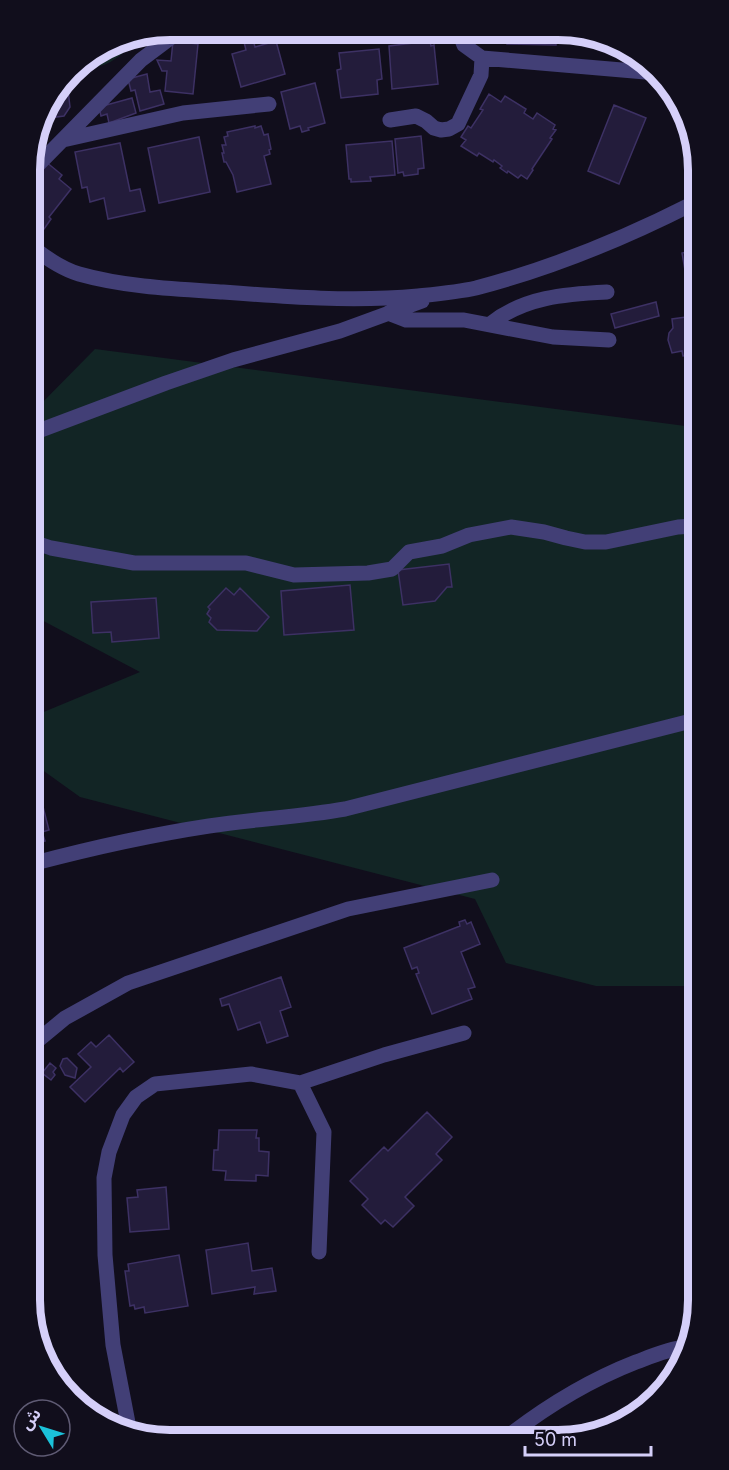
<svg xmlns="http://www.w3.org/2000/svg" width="729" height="1470" font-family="Inter,'Noto Sans Arabic',sans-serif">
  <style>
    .green { fill: #122525 }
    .building { fill: #231c3b; stroke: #3d3164; stroke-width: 1.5 }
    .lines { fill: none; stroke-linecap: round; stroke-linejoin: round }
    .street { stroke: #423f76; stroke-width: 15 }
    .rim { fill: none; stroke: #d5cff9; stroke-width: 8 }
  </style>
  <rect width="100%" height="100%" fill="#110e1c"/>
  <path class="green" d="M138 36 139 39C117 58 107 71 76 67L117 41Z
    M95 349 693 427 697 984 690 986H596L506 963 475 899 80 797 34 764V716L140 672 34 616 33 412Z"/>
  <path class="building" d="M490 32 565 33V35H562V39H556V45L507 44V40H495L496 36H490Z
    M253 39 255 47 276 41 285 74 241 87 232 54 246 50 244 42Z
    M173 41 198 44 193 94 165 91 167 71H162L157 60 171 61Z
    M430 41 431 46 434 45 438 84 392 89 389 46Z
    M379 49 382 79 377 80 378 94 341 98 337 70 341 69 339 53Z
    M147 74 150 92 160 90 164 104 140 111 135 90 131 91 128 79Z
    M315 83 325 123 308 128 309 130 302 132 300 126 290 129 281 92Z
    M68 90 70 107 64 116 41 119 45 108 58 91Z
    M489 94 501 102 505 96 526 109 524 113 533 119 537 113 555 125 553 129 556 130 550 138 552 139 532 169 533 170 527 179 521 175 518 178 508 171 507 173 500 168 502 166 494 160 493 162 479 153 477 156 461 146 466 140 461 137 468 126 471 128 483 110 480 109Z
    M132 98 136 113 109 123 107 114 101 116 99 107Z
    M614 105 646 118 619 184 588 171Z
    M255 126V128L261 126 264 135 268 134 271 149 269 150 270 154 264 156 271 184 237 192 233 175 226 162H224L222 153H224L222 145H226L224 137 228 136 227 132Z
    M421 136 424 168 418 169V174L404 176 403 172 398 173 395 139Z
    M199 137 210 192 159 203 148 148Z
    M392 141 395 175 370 177 371 181 351 182V179H349L346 145Z
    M120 143 130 191 140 189 145 211 108 219 104 198 90 202 87 187 82 188 75 152Z
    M45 161 62 175 59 179 71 189 49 217 51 219 44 229 39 226 32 235 31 181 37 176Z
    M692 251 693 281 687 282 682 253Z
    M656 302 659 316 615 328 611 314Z
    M693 316V355L683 356 682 351 672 353 668 340 669 333 673 328 672 319Z
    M449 564 452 587H447L435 601 403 605 398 570Z
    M350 585 354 630 284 635 281 591Z
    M226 588 234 595 240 588 269 617 257 631 217 630 209 622 211 618 207 614 210 609 208 607Z
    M156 598 159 638 112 642 111 632 93 633 91 602Z
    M42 803 49 830 42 832 45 841 35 844V805Z
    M465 920 467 924 471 922 480 944 461 952 475 987 468 989 472 999 432 1014 416 974 419 973 417 967 412 969 404 948 460 926 459 922Z
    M281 977 291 1007 280 1011 288 1036 267 1043 260 1022 238 1030 229 1004 222 1006 220 999Z
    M109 1035 134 1062 123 1072 120 1068 85 1102 70 1087 91 1067 78 1054 91 1042 96 1047Z
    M67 1058 77 1068 75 1078 65 1075 60 1066 63 1059Z
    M50 1063 56 1068 53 1072 55 1075 51 1080 42 1073Z
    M427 1112 452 1137 436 1154 442 1160 405 1197 414 1206 393 1227 385 1220 381 1224 362 1205 368 1199 350 1181 384 1147 388 1151Z
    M219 1130H257L256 1138H259V1151L269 1152 268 1176 256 1175V1181L225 1180 226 1171 213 1170 214 1150H218Z
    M166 1187 169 1229 130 1232 127 1198 138 1197 137 1190Z
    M248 1243 252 1271 272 1268 276 1291 254 1294 255 1287 212 1294 206 1250Z
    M179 1255 188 1306 145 1313 144 1307 135 1309 134 1305 130 1306 125 1271H129L128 1264Z"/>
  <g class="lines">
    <path class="street" d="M459 32 464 45 482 58 657 73
      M390 120 416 116 426 121 434 128 441 130 449 129 458 124 481 75 482 58
      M63 140 183 113 269 104
      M31 172 141 60 181 30
      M32 247C46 258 62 269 79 274 125 287 175 289 223 292 288 297 353 302 418 296 437 294 458 292 476 288 549 269 625 238 692 204
      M388 313 406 320H464L553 337 609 340
      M490 324C524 297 565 294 607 292
      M33 433 166 383 233 360 340 331 422 301
      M33 542 51 548 134 563H246L294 575 368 573 392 569 409 552 442 546 469 535 511 527 544 532 566 538 585 542H606L678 527 694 526
      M35 863C92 848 150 835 209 826 254 819 300 817 345 809L695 720
      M36 1042 65 1018 128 983 348 909 492 880
      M300 1083 384 1055 464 1033
      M129 1428 113 1345 105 1255 104 1178 109 1152 123 1115 136 1097 155 1084 251 1074 300 1083 324 1132 319 1252
      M511 1434C550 1404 590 1380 636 1362 652 1356 668 1349 685 1347"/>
  </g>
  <path d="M0 0H729V1470H0ZM170 40H558A130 130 0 0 1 688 170V1300A130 130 0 0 1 558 1430H170A130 130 0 0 1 40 1300V170A130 130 0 0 1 170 40Z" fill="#110e1c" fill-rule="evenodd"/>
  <path class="rim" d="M170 40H558A130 130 0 0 1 688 170V1300A130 130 0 0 1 558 1430H170A130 130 0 0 1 40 1300V170A130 130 0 0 1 170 40Z"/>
  <g transform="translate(42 1428) rotate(308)"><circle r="28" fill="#110e1c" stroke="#5f5b74" stroke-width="1.5"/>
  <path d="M0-4.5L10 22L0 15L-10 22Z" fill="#1bc2d9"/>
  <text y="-9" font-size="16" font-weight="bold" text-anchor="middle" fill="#d5cff9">ش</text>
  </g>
  <path d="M525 1446v9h126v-9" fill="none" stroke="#d5cff9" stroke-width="3"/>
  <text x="534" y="1446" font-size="18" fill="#d5cff9" stroke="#110e1c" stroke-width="4.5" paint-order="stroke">50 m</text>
</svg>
